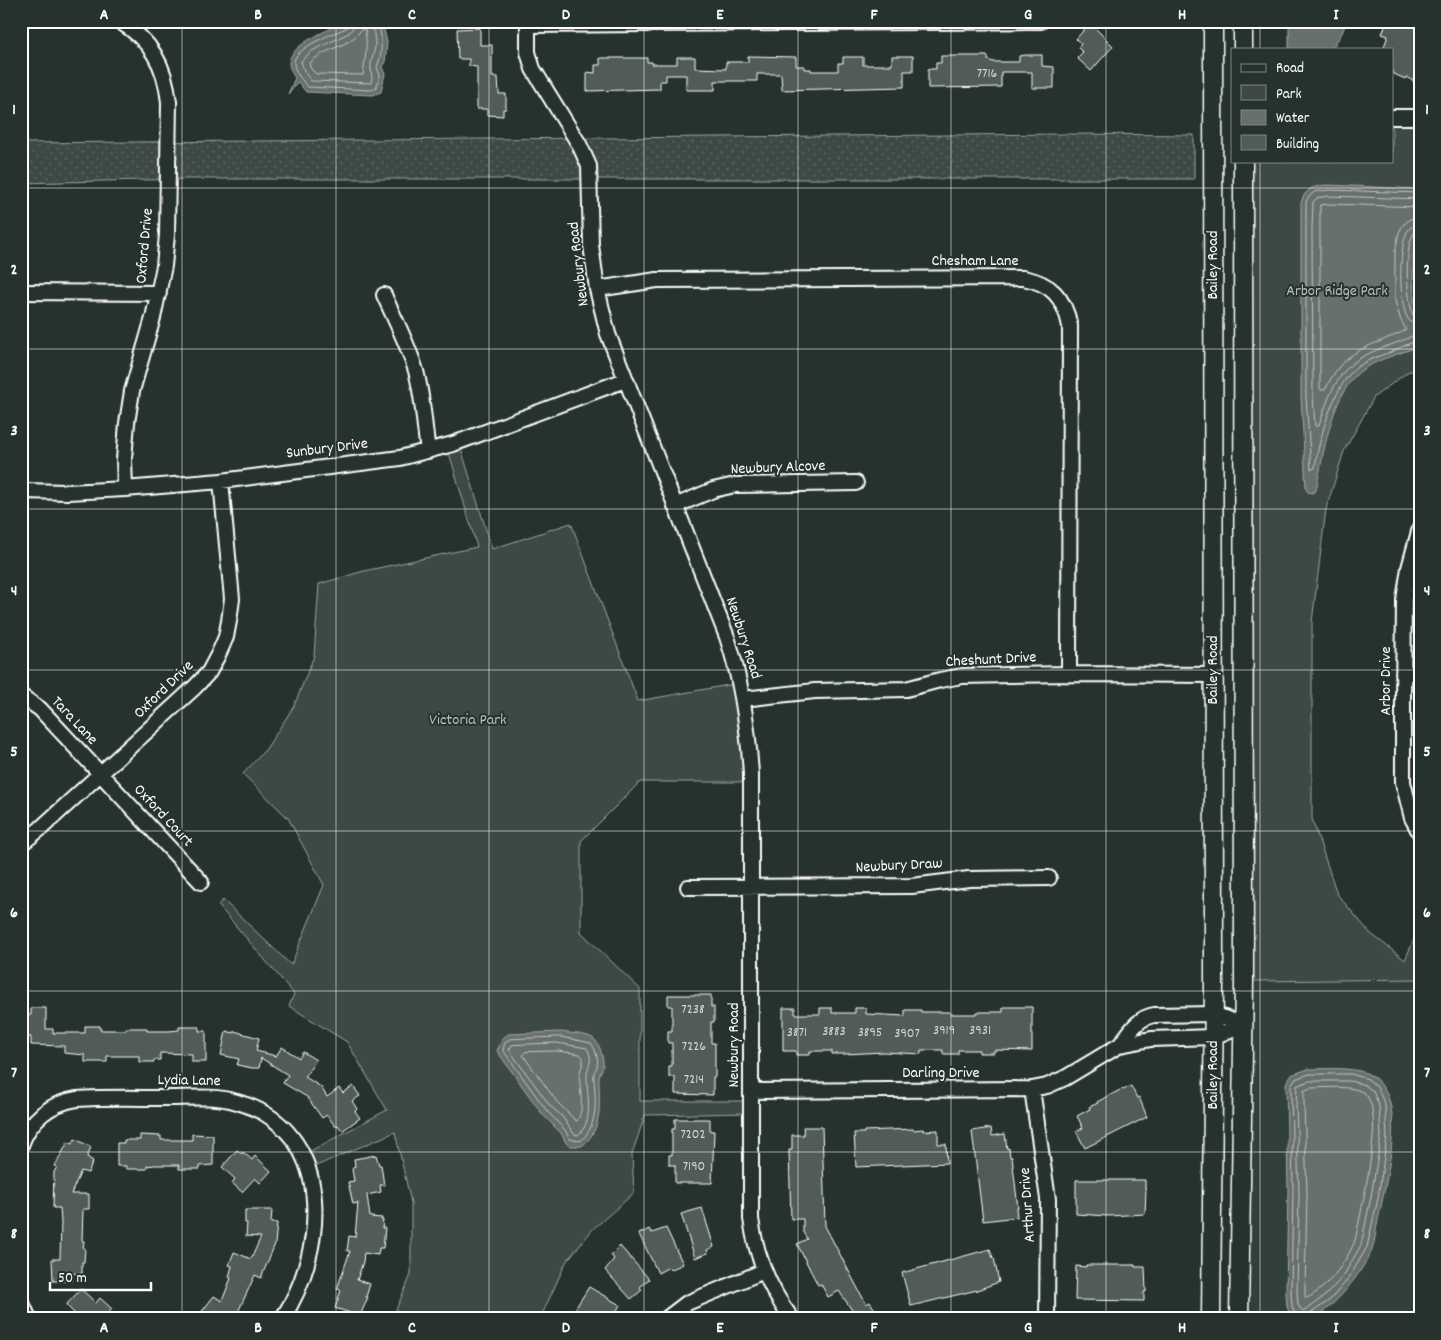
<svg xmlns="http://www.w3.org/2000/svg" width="1441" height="1340" font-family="Dekko,sans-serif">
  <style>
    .built { fill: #333f3a }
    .grass { fill: url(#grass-dots); stroke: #9ea4a2 }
    .green { fill: #3e4944; stroke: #9ea4a2 }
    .water { fill: #67706c; stroke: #a4a9a7 }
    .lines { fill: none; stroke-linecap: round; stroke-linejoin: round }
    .shore { stroke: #c2c6c4; stroke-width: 1 }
    .building { fill: #515c57; stroke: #fff }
    .minor-casing { stroke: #fff; stroke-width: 18 }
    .major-casing { stroke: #fff; stroke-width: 21 }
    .minor { stroke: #26332d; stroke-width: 14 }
    .major { stroke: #26332d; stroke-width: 18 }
    .grid { fill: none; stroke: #fff; stroke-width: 1; stroke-opacity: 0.55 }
    .labels { text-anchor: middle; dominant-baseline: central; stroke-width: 4; stroke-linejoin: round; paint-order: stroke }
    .number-label { font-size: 14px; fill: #d4d6d5 }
    .street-label { font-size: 16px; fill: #fff; stroke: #26332d }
    .park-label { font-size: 16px; fill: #bbbfbe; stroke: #26332d }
    .neatline { fill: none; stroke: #fff; stroke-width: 2 }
    .grid-label { font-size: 16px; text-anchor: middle; font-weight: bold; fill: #fff }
  </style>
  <defs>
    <pattern id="grass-dots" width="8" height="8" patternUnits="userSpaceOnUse" patternTransform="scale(1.25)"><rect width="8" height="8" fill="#3e4944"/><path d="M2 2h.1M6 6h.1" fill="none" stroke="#5b6460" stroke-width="1.8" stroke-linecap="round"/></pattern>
  </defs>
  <rect width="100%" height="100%" fill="#26332d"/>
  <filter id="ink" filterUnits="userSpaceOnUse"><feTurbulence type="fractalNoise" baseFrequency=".02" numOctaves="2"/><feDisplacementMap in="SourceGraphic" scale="10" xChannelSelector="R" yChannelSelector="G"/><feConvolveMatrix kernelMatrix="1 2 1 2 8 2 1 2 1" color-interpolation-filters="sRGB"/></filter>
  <g filter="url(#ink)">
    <path class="built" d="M1420 979V1319H1239L1244 981Z"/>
    <path class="grass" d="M1067 134 1194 135V179H185L21 183V143Z"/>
    <path class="green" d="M1392 125H1420V371H1409L1374 397 1344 451 1326 509 1312 622V819L1337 894 1370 933 1405 960 1420 925V975L1418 979 1253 981 1252 161H1392Z
      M459 442 492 549 571 523 638 701 740 683 751 782H640L581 841V932L640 989V1101H751V1113L645 1115 632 1154 634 1193 593 1229 566 1262 540 1319H392L411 1275V1203L395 1132 309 1169 303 1155 387 1110 347 1042 289 1006 294 994 218 905 223 900 291 965 324 885 288 818 243 774 266 749 294 706 314 656 319 584 364 571 477 547 447 446Z"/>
    <path class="water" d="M348 21H386L384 29 387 43 385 62 382 67 385 74 381 92 373 95 306 92 298 82 288 94 295 78C293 74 289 68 289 64 288 44 333 28 348 21Z
      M1289 21H1347L1342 33 1332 49H1289Z
      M1328 185 1420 189V226L1414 254 1413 274 1414 299 1420 319V344L1417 347C1399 354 1371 361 1357 374 1332 398 1323 453 1317 486L1316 490 1312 493 1308 492 1306 489 1301 396V203C1305 188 1314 186 1328 185Z
      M562 1032C571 1034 588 1033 595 1040 600 1045 604 1060 603 1066 602 1071 599 1073 599 1077 599 1102 604 1128 582 1146H571L566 1143 561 1133 543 1115 497 1051 502 1039 508 1034Z
      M1308 1069C1326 1069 1357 1066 1372 1076 1381 1082 1387 1092 1390 1103 1398 1135 1385 1188 1378 1220 1376 1229 1375 1241 1372 1250 1363 1271 1334 1309 1313 1318 1306 1321 1297 1319 1291 1316L1287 1307 1286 1293 1288 1191 1286 1083 1291 1075Z"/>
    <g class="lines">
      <path class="shore" d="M348 21 346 28C335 33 293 48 294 63 294 72 303 81 308 87L371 90 376 88 380 75 377 67C380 59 382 51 381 42 381 34 379 29 381 21
        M355 21 353 28 349 33 312 51 301 61 304 71 311 81 371 83C373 77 371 74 371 68 370 61 375 53 375 45 375 36 372 30 375 21
        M362 29 365 30C368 46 365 60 363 75L316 74 311 69 309 64C324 47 350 48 362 29Z
        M1420 193 1328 190 1314 192 1307 199 1306 203V396L1311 469 1315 468C1318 441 1334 385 1356 368 1366 360 1379 356 1391 352 1400 348 1410 342 1420 341
        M1420 199 1328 196 1317 198 1313 202 1312 228 1313 396 1315 426H1319C1327 400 1337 369 1364 356 1380 347 1398 344 1414 335L1420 334
        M1420 207 1329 204 1320 205V388L1321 390H1325C1339 361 1351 352 1381 341 1389 337 1398 335 1406 330L1400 318 1395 301V252L1399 232 1403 225 1410 219 1420 218
        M1420 225C1416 225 1412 226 1409 229 1398 241 1398 308 1409 320 1412 324 1416 324 1420 324
        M1420 231 1415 232C1403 246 1407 298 1413 315L1420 318
        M561 1037 591 1043C595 1048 599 1060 597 1066 597 1069 594 1071 594 1073 593 1079 595 1087 595 1093 596 1110 594 1131 580 1141L570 1139 565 1130 547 1111 503 1050 505 1042 510 1039Z
        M557 1043 587 1048C594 1061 588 1063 587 1074 586 1093 595 1121 578 1135L574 1134 561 1115 551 1107 509 1050 512 1045Z
        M558 1051 580 1054C582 1057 583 1056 583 1061 583 1065 581 1068 580 1072 578 1088 586 1107 577 1121L575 1120 557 1102 523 1055 525 1052Z
        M1310 1081H1350L1365 1085 1373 1091 1379 1106 1381 1136 1371 1197 1361 1245 1344 1275 1326 1295 1303 1312 1298 1305 1297 1293 1299 1191 1296 1105 1297 1086Z
        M1311 1088C1324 1088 1359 1084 1367 1096 1374 1106 1374 1125 1373 1137 1371 1164 1365 1191 1360 1217 1358 1225 1357 1235 1354 1243 1345 1264 1327 1288 1307 1298L1305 1297V1292L1307 1191 1304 1105V1091Z
        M1297 1319 1292 1306 1291 1293 1293 1191 1291 1085 1295 1079 1309 1074H1351L1368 1079 1377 1087 1385 1105 1387 1137 1378 1198 1367 1247 1349 1278 1330 1300 1311 1313 1309 1319"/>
    </g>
    <path class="building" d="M1387 21H1420V85L1406 77 1405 79 1392 73V49H1383L1388 36 1382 34Z
      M1090 23 1113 46 1091 71 1077 58 1083 52 1078 48 1081 44 1076 39Z
      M480 28V45H492V77H498L499 94H506V109H503V116L487 115V109H477V67L469 66V59H458L457 29Z
      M1026 55H1042V66L1054 67V88H1032V72H1001V87L928 88V69H936V63H941V56H988V60L993 62H1019V56Z
      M748 56 796 57V66H804V69H811V71H838V63H843V57H863V65H892V56H913V71H904V87L782 90 781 74H757V81H715V90H686V75H666V81H660V89L587 91V72L595 73V65H600V58H647V62H652V64H677V57H695V68L726 69V62H748Z
      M668 995H711V1007H714V1022H711V1043H715V1077H713V1095L675 1094V1077H669V1066H672V1043H668V1031H672V1006H668Z
      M1003 1007H1032V1051L994 1050V1053H979V1050H958V1054H943V1050H921V1054L884 1052 845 1054H832V1051H810V1055H796V1051H783V1008H795V1014H820V1008H832V1013H855V1008H866V1014L905 1016V1010H921V1012H950V1014H976V1012H1003Z
      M31 1008H46V1029H53V1033H85V1026H100V1030H126V1028H147V1031H169L179 1030V1027H199V1031H206V1062H192V1054L160 1053V1060H154V1062H139V1056H107V1062H85V1055L64 1053V1046L31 1045V1037H21V1015H31Z
      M226 1031 234 1033V1031L259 1038 256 1051 276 1056 282 1047 299 1058 303 1052 316 1060 305 1077 321 1087 327 1097 339 1088 343 1093 353 1086 360 1096 352 1101 357 1109 355 1111 360 1118 342 1131 338 1125 335 1126 327 1115 322 1118 307 1097 283 1083 288 1075 261 1058 259 1068H252L237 1065 239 1059 221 1055Z
      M1131 1086 1137 1098 1139 1097 1147 1117 1085 1148 1076 1131 1083 1128 1077 1116 1090 1109 1089 1107 1098 1103 1097 1102 1122 1089 1123 1090Z
      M675 1119H710V1131H714L712 1183H675V1165H669V1155H672V1129H675Z
      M803 1127H822L825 1226 866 1304 870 1302 881 1319H858L839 1291 828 1297 821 1284 818 1285 797 1244 807 1239 803 1232V1219H791L789 1150H792V1135H804Z
      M991 1128 992 1136 1005 1134 1007 1149 1009 1148 1010 1157H1012L1018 1208H1016L1017 1217 983 1221 972 1131Z
      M913 1129V1130L923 1129V1131L938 1130V1144H946L947 1163 856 1167 854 1133H864V1131Z
      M192 1134 213 1135V1165L200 1166V1169H179V1165H154L147 1166V1169H126V1166H117V1143H124V1140H140V1135L161 1136V1140H192Z
      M75 1139 91 1147 87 1157 93 1161 88 1173 81 1171 71 1194H89V1209H83L82 1241H84L83 1248H85L84 1262H82V1274L64 1273 72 1281H53L52 1259H60L61 1223 60 1208H53L54 1172 57 1167 55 1166 68 1142 72 1144Z
      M237 1150 242 1154 243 1152 252 1160 255 1156 271 1171 260 1183 255 1178 242 1192 232 1183 235 1179 222 1167Z
      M376 1155 379 1165H381L384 1185H380L381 1192 367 1195 370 1217 382 1218 381 1220H383L382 1228H385L383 1248H379L378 1255 364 1253 363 1262 357 1280 370 1284 366 1297H368L360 1316 335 1308 341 1290 337 1289 350 1251H347L349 1236 355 1237 358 1203 353 1204 348 1182 354 1181 352 1169 355 1166 354 1159Z
      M1076 1180H1145V1189H1146L1145 1214 1108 1216 1076 1214Z
      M702 1208 714 1247 707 1250 708 1253 695 1258 681 1214Z
      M245 1210H272L271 1223H277L275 1244 261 1278 255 1275 238 1312 247 1319H196L214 1296 222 1301 231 1278 229 1277 232 1266 229 1265 234 1252 251 1259 261 1237 246 1236 247 1223H245Z
      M666 1228 683 1264 670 1270 669 1267 658 1273 639 1234 649 1229 652 1233Z
      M620 1246 649 1279 640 1287 642 1290 631 1299 605 1270 614 1259 611 1255Z
      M990 1249 993 1258H994L999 1282 977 1290 911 1306 902 1273Z
      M1086 1265H1135V1267H1145L1146 1292H1144V1301L1075 1300 1076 1266 1086 1267Z
      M589 1287 620 1305 612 1319H591L575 1309Z
      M81 1289 96 1303 100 1298 112 1309 103 1319H80L66 1305Z"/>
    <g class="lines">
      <g class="minor-casing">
        <path id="minor" d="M119 21C151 40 165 65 169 102L167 235 164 266 153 318 132 391 127 423 124 459 125 489
          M528 21V52L533 69 579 144 589 166 591 245 597 289 608 334 727 637C742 682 748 727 751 774V1219C756 1256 769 1289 792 1319
          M528 25 1041 21
          M1392 117H1420
          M597 289 657 280 1023 278C1051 283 1064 297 1070 326L1069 674
          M21 292 159 293
          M384 295C395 320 408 344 416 371 423 397 424 425 428 451
          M21 491 68 492 125 489 221 481 400 458 453 444 625 380
          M675 506 713 490 735 485 856 483
          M1420 528 1409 568 1404 600 1403 703V782L1412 818 1420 833
          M1403 673H1420
          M21 696 40 709 201 882
          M743 699 815 691 906 689 940 680 962 676 1069 674 1213 675
          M21 844 40 829 195 687 209 672 219 653 226 637 229 621 232 599 221 481
          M688 887 912 886 969 879 1049 878
          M1120 1045C1130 1032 1137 1018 1154 1015L1214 1014 1242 1025
          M1032 1089 1048 1199 1047 1319
          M751 1091 1032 1089 1047 1086 1065 1078 1120 1045 1151 1039 1213 1037 1242 1025
          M21 1145C30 1119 51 1103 77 1099 106 1097 136 1098 165 1098 188 1098 214 1095 237 1102 335 1129 328 1249 282 1319
          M21 1301 29 1319
          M666 1319 687 1303 764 1271"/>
      </g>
      <g class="major-casing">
        <path id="major" d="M1243 21V49
          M1211 1319 1214 983 1213 21
          M1239 1319 1244 981 1243 161"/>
      </g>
      <use href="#minor" class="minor"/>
      <use href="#major" class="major"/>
    </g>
  </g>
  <path class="grid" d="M182 21V1319M336 21V1319M489 21V1319M644 21V1319M798 21V1319M951 21V1319M1106 21V1319M1260 21V49M1260 161V1319M21 188H1420M21 349H1420M21 509H1420M21 670H1420M21 831H1420M21 991H1420M21 1152H1420"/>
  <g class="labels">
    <g class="number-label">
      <text x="987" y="74">7716</text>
      <text x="693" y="1010">7238</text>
      <text x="944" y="1031">3919</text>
      <text x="980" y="1031">3931</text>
      <text x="834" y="1032">3883</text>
      <text x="797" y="1033">3871</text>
      <text x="870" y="1033">3895</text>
      <text x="907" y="1034">3907</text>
      <text x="694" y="1047">7226</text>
      <text x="694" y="1080">7214</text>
      <text x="693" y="1135">7202</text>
      <text x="694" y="1167">7190</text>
    </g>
    <g class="street-label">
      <text transform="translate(145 246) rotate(-85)">Oxford Drive</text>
      <text x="975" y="261">Chesham Lane</text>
      <text transform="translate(579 264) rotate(-97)">Newbury Road</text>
      <text transform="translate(1213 265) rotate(-90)">Bailey Road</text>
      <text transform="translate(327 449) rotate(-7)">Sunbury Drive</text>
      <text transform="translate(778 468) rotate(-2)">Newbury Alcove</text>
      <text transform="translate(743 638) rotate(72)">Newbury Road</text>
      <text transform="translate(991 660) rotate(-3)">Cheshunt Drive</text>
      <text transform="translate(1213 670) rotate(-90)">Bailey Road</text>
      <text transform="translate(1386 681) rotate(-90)">Arbor Drive</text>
      <text transform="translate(164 690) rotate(-44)">Oxford Drive</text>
      <text transform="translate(74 721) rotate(47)">Tara Lane</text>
      <text transform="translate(163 816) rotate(47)">Oxford Court</text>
      <text transform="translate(899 866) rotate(-3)">Newbury Draw</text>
      <text transform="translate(734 1045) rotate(-90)">Newbury Road</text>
      <text x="941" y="1073">Darling Drive</text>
      <text transform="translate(1213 1075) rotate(-90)">Bailey Road</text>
      <text transform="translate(189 1081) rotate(1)">Lydia Lane</text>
      <text transform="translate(1028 1205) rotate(-94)">Arthur Drive</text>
    </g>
    <g class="park-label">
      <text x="1337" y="291">Arbor Ridge Park</text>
      <text x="468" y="720">Victoria Park</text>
    </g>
  </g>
  <rect width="1441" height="1340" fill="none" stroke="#26332d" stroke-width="55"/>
  <rect x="1231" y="48" width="162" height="115" fill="#26332d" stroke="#7d8581"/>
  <rect x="1241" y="64" width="25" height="8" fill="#26332d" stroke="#7d8581"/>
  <text x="1276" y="72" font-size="15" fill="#ffffff">Road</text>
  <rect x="1241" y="85" width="25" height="15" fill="#3e4944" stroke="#7d8581"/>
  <text x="1276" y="98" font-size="15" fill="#ffffff">Park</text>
  <rect x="1241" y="110" width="25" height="15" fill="#67706c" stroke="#7d8581"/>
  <text x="1276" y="122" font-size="15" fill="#ffffff">Water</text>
  <rect x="1241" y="135" width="25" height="15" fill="#515c57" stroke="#7d8581"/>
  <text x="1276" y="148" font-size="15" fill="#ffffff">Building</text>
  <path d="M50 1282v8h101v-8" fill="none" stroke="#ffffff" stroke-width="2.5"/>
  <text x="58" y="1282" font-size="15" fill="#ffffff" stroke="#26332d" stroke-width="4" paint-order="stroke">50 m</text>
  <rect x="28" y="28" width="1386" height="1284" class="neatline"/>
  <g class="grid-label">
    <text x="104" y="19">A</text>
    <text x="258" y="19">B</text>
    <text x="412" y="19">C</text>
    <text x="566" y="19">D</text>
    <text x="720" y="19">E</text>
    <text x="874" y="19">F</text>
    <text x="1028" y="19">G</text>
    <text x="1182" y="19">H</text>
    <text x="1336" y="19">I</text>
    <text x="14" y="114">1</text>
    <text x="1427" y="114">1</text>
    <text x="14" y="274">2</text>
    <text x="1427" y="274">2</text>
    <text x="14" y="435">3</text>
    <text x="1427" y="435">3</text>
    <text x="14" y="595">4</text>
    <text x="1427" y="595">4</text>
    <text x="14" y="756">5</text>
    <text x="1427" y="756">5</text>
    <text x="14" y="917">6</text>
    <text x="1427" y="917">6</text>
    <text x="14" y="1077">7</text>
    <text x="1427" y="1077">7</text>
    <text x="14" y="1238">8</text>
    <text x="1427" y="1238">8</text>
    <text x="104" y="1332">A</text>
    <text x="258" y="1332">B</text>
    <text x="412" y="1332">C</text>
    <text x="566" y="1332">D</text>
    <text x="720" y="1332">E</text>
    <text x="874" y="1332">F</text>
    <text x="1028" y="1332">G</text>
    <text x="1182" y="1332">H</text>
    <text x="1336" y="1332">I</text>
  </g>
</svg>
